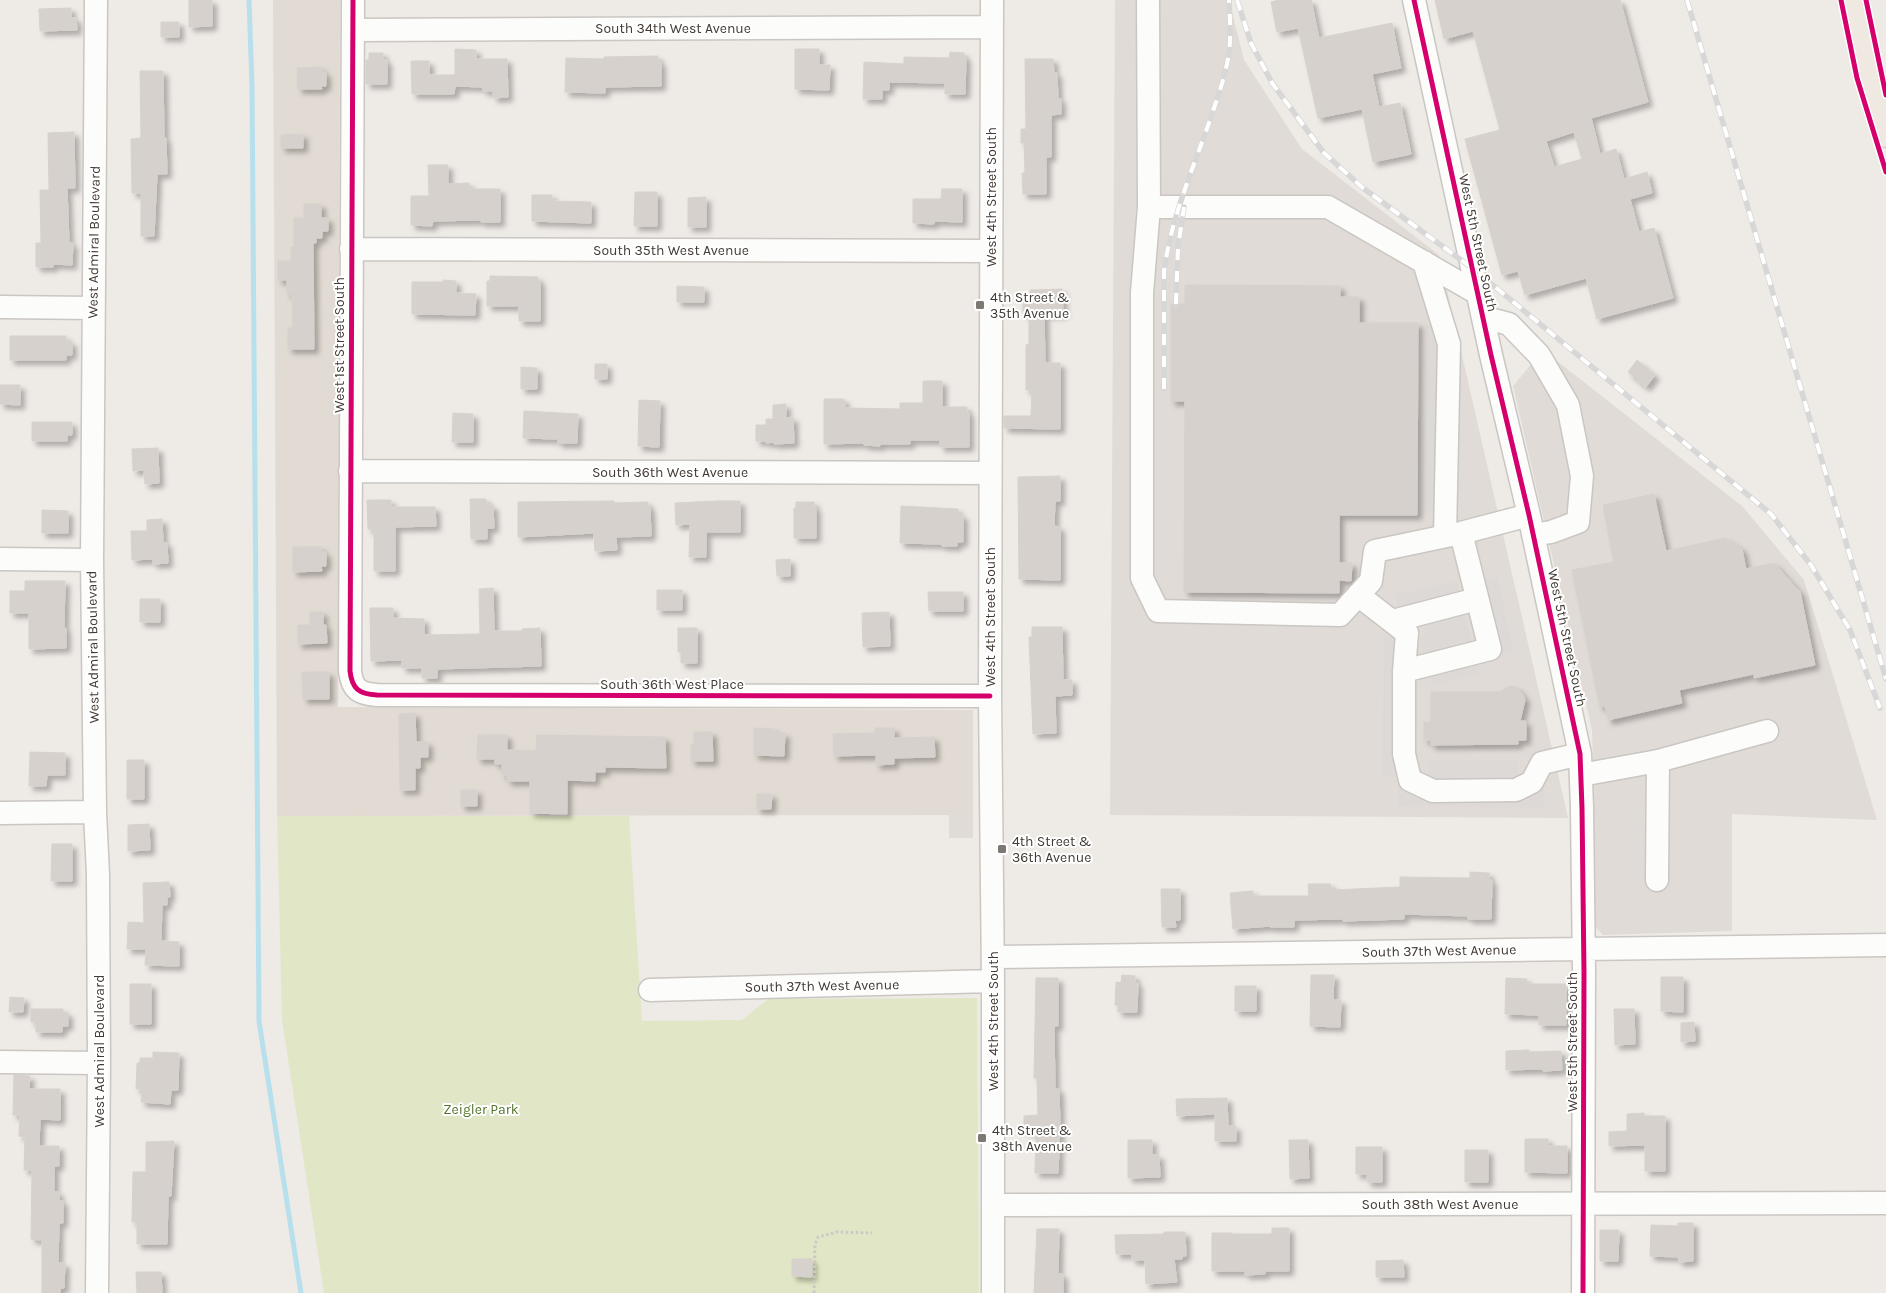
<svg xmlns="http://www.w3.org/2000/svg" width="1886" height="1293" font-family="Karla,sans-serif">
  <style>
    .residential { fill: #e2dbd3 }
    .industrial { fill: #e1dbd7 }
    .green { fill: #e1e7c6 }
    .parking { fill: #ddd9d6 }
    .lines { fill: none; stroke-linecap: round; stroke-linejoin: round }
    .stream { stroke: #b7e0ec; stroke-width: 5 }
    .building { fill: #d6d1cd; stroke: #d6d1cc; fill-rule: evenodd; filter: url(#shadow) }
    .minor-casing { stroke: #cac6c2; stroke-width: 25 }
    .major-casing { stroke: #d0c2b3; stroke-width: 30 }
    .path { stroke: #ccc9c5; stroke-width: 3; stroke-dasharray: 2.5 2.5; stroke-linecap: butt }
    .minor { stroke: #fcfcfb; stroke-width: 22 }
    .major { stroke: #f0e9e2; stroke-width: 28 }
    .rail-casing { stroke: #d8d7d7; stroke-width: 5.5 }
    .rail { stroke: #fff; stroke-width: 4; stroke-dasharray: 11; stroke-linecap: butt }
    .cycleway-casing { stroke: #fff; stroke-width: 8 }
    .cycleway { stroke: #d6006c; stroke-width: 5 }
    .poi-dot { fill: #7e7872; stroke: #fff; stroke-width: 2 }
    .labels { text-anchor: middle; dominant-baseline: central; stroke-width: 4; stroke-linejoin: round; paint-order: stroke }
    .street-label { font-size: 14px; fill: #423a33; stroke: #fff }
    .poi-label { font-size: 14px; fill: #423a33; stroke: #fff; text-anchor: start }
    .park-label { font-size: 14px; fill: #527229; stroke: #fff }
  </style>
  <defs>
    <filter id="shadow"><feDropShadow dx="4.5" dy="4.5" stdDeviation="2.5" flood-color="#0004"/></filter>
  </defs>
  <rect width="100%" height="100%" fill="#eeeae6"/>
  <path class="residential" d="M273 0H340L338 707 973 710V815L277 816Z"/>
  <path class="industrial" d="M1115 0H1229L1244 60 1302 149 1439 255 1568 818 1110 815Z
    M1543 350 1742 506 1804 580 1877 820 1732 814V931L1603 935 1593 924 1594 792 1592 730 1513 386Z
    M949 815H973V838H949Z"/>
  <path class="green" d="M277 816H629L642 1021 742 1020 768 999 977 998 979 1293H324L282 1020Z"/>
  <path class="parking" d="M1425 324 1440 325 1437 514 1422 513Z
    M1497 577 1514 652 1501 655 1484 580Z
    M1457 581 1479 674 1432 685 1419 638 1426 637 1423 625 1398 608 1395 595Z
    M1384 636H1417L1416 774H1428V760L1518 761V775L1544 776V808L1398 806V776H1382Z"/>
  <g class="lines">
    <path class="stream" d="M249 0 252 85 259 1021 301 1293"/>
  </g>
  <path class="building" d="M189 0H212V26L189 27Z
    M1279 0H1311L1319 38 1392 23 1401 68 1372 74 1379 107 1400 103 1411 154 1373 162 1362 109 1318 118 1298 28 1277 32 1271 2Z
    M1435 0H1620L1648 102 1591 118 1600 154 1616 149 1624 179 1647 172 1652 193 1630 199 1639 232 1654 228 1673 298 1597 319 1586 278 1525 295 1518 271 1502 275 1465 139 1500 130 1473 31 1444 39ZM1574 132 1582 159 1554 167 1546 141Z
    M71 8V18H76L77 30 40 31 39 9Z
    M161 22H179V37H161Z
    M455 49 476 50V59H507L508 97 493 98V91H483V87L455 86 454 94H412L411 61H429V75H455Z
    M795 49H819V65H830L829 90 795 89Z
    M950 52 964 53V58H966L965 94H945V83L889 82V90H882V99H863L864 62 904 64V57L949 58Z
    M369 53H383V60H387V84H366V60H369Z
    M658 56V62H661V86L605 87V93L565 92 566 58 604 59V57Z
    M1025 59H1053L1054 73H1057L1058 99H1061V114L1051 115V157H1046V194H1023L1022 173H1025L1024 143H1021V129H1026Z
    M321 67V72H326V86H321L322 89H298L297 68Z
    M140 71H163L164 138H166L167 174H157L154 236H141V193H132L131 139 141 138Z
    M74 132 75 188H67L69 243H73L72 265 53 264V267H36V243H41L40 190H49L48 133Z
    M303 134V148H281V135Z
    M428 165H448V184L469 183V189H500V222H481V220L433 221 432 226 411 225V196H429Z
    M942 189H962V222L934 221V224L913 223V199H941Z
    M635 192H657V226H634Z
    M532 195H552V201L591 202V223L532 221Z
    M706 197V227H688V198Z
    M304 204H321V218H328V231H322V238H316V243H313L314 349H288V328H293L292 294H287V280H278V261H291V247H294V218H304Z
    M490 276 538 277V281H540V321H519V306H487V281H490Z
    M443 280 456 281V293L476 294 475 315 412 314V282H443Z
    M1185 285 1340 286V297H1359V323H1418L1417 515H1339V563H1352L1351 581 1339 580V593L1184 592 1185 401H1171V304H1185Z
    M677 286 704 287V302H677Z
    M1062 289 1063 314H1044L1045 363H1060V429L1004 428V416H1031L1032 390H1026V345L1029 344V314H1023V300H1030V290Z
    M10 336H66V341L72 342V355H66V360H10Z
    M1637 360 1655 375 1646 387 1628 372Z
    M595 364H607V379H595Z
    M521 367 537 368V389H521Z
    M923 381H942V407H967V413H969V447H940V440H910V444H880V446L864 445V443L824 444V399H844L845 408 900 409V403H923Z
    M0 385H20V405L0 404Z
    M639 400 660 401 659 447 638 446Z
    M786 404V418L793 417 794 443 774 444V442L766 443V441H756V425H766V419H773V405Z
    M524 411 578 414 577 443H558V439L523 438Z
    M453 413 473 414V442H452Z
    M32 422H72V435H67V441H32Z
    M158 448 159 483 145 484 144 470 133 471 132 449Z
    M1060 476V501H1055L1054 526 1060 527V580L1019 579 1018 477Z
    M1654 494 1666 551 1725 538 1742 549 1746 569 1774 563 1800 592 1815 665 1754 678V674L1679 690 1682 703 1608 720 1605 706 1600 707 1572 570 1614 562 1603 505Z
    M470 499H486L487 505H493L494 528H487V539H471Z
    M367 500H391V507H435L436 526 395 527V571H374V529H368Z
    M614 501V503L648 502V507H650L651 536 616 537 617 550 595 551 594 533 518 537V502Z
    M717 501H740V532H706V557H689L690 524 676 525 675 503Z
    M796 502H814V508H816V538H794V508H796Z
    M901 506 958 509V515H963V542H957V546H942V544L900 543Z
    M42 510 68 511V533H42Z
    M162 519 163 543H167L168 563 153 564V559L132 560 131 531H147V520Z
    M293 547H321V552H326V566H321L322 571 293 572Z
    M790 559V576H777L776 560Z
    M25 581H65L64 628H66V648L29 649V613H10V591H25Z
    M493 588 494 631H522V629L540 628 541 666 437 669V678H422V668H402V660L371 661 370 608H393V618L424 619V635L480 634 479 589Z
    M657 590H682V610H657Z
    M928 592H963V611H929Z
    M140 599H160V622H140Z
    M310 612H323V625H326L327 643 298 644V625H310Z
    M889 612 890 646 863 647 862 613Z
    M1032 627H1062L1063 680H1072V695L1055 696 1056 733 1033 734 1029 637H1032Z
    M678 628H697V663H681V652H678Z
    M302 672H329V699H303Z
    M1510 686 1516 687 1523 695 1525 700 1520 721H1526V740H1518V744L1431 745V740H1424V722H1431V692H1499Z
    M415 713 416 742H428V757H420V768H415V790H400L399 714Z
    M754 728 775 729V733H785L784 756 754 755Z
    M875 728H894V738L934 737 935 757 894 758V764L876 765V755L834 756 833 734 875 733Z
    M694 732H712L713 761H691V744H694Z
    M478 735H507V750L536 751 537 735 665 737 666 768 605 767V772H595V781L567 780V814L530 813V781H507V775H502V764H495V759H477Z
    M30 752 65 753V775H47L46 786H29Z
    M127 760H144V799H127Z
    M461 790H477V806H461Z
    M757 794H772L771 809H757Z
    M149 824 150 850 128 851V825Z
    M52 844H72V881H51Z
    M1470 872 1489 873V880H1492L1491 919H1468V916L1404 914V919L1343 921V919L1294 920V927H1270V926L1233 929 1230 893 1253 891V896H1309L1308 884H1331V890L1400 887V877L1470 878Z
    M169 882 170 897H167V905H162L161 941 179 942V966L145 965 146 949H127L128 922 144 923 143 883Z
    M1161 889H1180V920H1175L1176 927H1162Z
    M1122 975 1135 976V983H1138L1137 1012H1118V1005H1115L1116 982 1121 983Z
    M1311 975H1334L1333 1000H1341L1340 1027 1310 1026Z
    M1661 977H1683V1012L1661 1011Z
    M1036 978H1058V1026H1054L1055 1089H1059L1060 1126 1058 1173H1035L1036 1131H1024V1116L1038 1115 1037 1078H1034Z
    M1506 978 1527 979 1526 984H1566V1025H1539V1015L1505 1014Z
    M130 984H151V1024H130Z
    M1235 986H1256V1011H1235Z
    M10 997 24 998 23 1012H9Z
    M31 1009H63V1013H68V1026H62V1032H36V1022H31Z
    M1614 1009H1634L1635 1044 1615 1045Z
    M1694 1022 1695 1041 1681 1042V1023Z
    M1529 1050V1052L1561 1051 1562 1070 1543 1071V1069L1506 1070V1051Z
    M153 1052 179 1053 178 1090H171L170 1104 141 1102 142 1089H136L137 1063H140V1058H153Z
    M14 1075 30 1076 29 1089H60V1120L40 1119 39 1146H59V1166H54V1192H59V1201H63V1223H59L58 1263H65L64 1288H60V1293H42V1240L31 1239 32 1170H24L25 1137 19 1136 20 1115H13Z
    M1227 1098 1228 1126H1236V1141H1215V1114L1177 1116 1176 1099Z
    M1644 1113V1116H1665V1171H1645V1145L1609 1146V1132L1627 1131V1114Z
    M1525 1139H1548V1146H1567V1173L1525 1172Z
    M1128 1140H1152V1155H1159L1160 1177 1128 1178Z
    M1289 1140H1308L1309 1178 1290 1179Z
    M174 1141 171 1196H168L167 1244H137V1222H132L133 1172H146V1142Z
    M1356 1147H1382V1182H1367V1174H1356Z
    M1465 1150H1488V1182H1465Z
    M1678 1223H1693V1261L1679 1262 1678 1257 1650 1256 1651 1225 1678 1226Z
    M1272 1228H1289V1271H1265V1274L1245 1275V1271H1212V1233H1232V1234H1272Z
    M1037 1229H1059L1058 1274H1063V1293H1034Z
    M1600 1230H1619L1618 1261H1600Z
    M1164 1232H1185L1186 1256H1182V1259H1174L1177 1282 1146 1284 1145 1260H1132V1254H1116L1115 1235 1164 1234Z
    M792 1259H812V1277L792 1276Z
    M1403 1260 1404 1277H1376V1261Z
    M136 1272H161L162 1293H137Z"/>
  <g class="lines">
    <g class="minor-casing">
      <path id="minor" d="M96 0 92 560 95 812 98 875 99 1063 97 1293
        M353 0 350 671C352 689 359 694 377 695L990 696
        M992 0 990 696 993 981V1293
        M1148 0 1149 207 1142 293V578L1158 611 1340 615 1371 581 1375 551 1461 533 1529 515
        M1414 0 1491 355 1529 515 1580 754 1582 808 1584 973 1583 1293
        M354 30 992 27
        M1149 207H1328L1477 293
        M351 249 991 251
        M1424 262 1449 344 1445 536
        M0 307 93 308
        M1483 317 1509 324 1539 355 1568 405 1582 476 1578 522 1551 532 1533 535
        M350 471 990 473
        M0 559 92 560
        M1358 595 1407 633 1404 671V754L1410 780 1433 791 1516 790 1532 782 1542 763 1580 754
        M1393 621 1477 599
        M1404 671 1490 649 1461 533
        M1581 775 1658 761 1767 731
        M0 813 95 812
        M1657 880 1658 761
        M993 957 1886 945
        M650 990 993 981
        M0 1062 99 1063
        M993 1205 1886 1203"/>
    </g>
    <g class="major-casing">
      <path id="major" d="M1853 0 1869 77 1886 133"/>
    </g>
    <path class="path" d="M814 1293 815 1244 818 1237 837 1232 872 1233"/>
    <use href="#minor" class="minor"/>
    <use href="#major" class="major"/>
    <g class="rail-casing">
      <path id="rail" d="M1237 0 1251 43 1272 83 1324 153 1363 188 1472 268 1771 514 1811 565 1850 630 1880 708
        M1687 0 1886 679
        M1176 304 1178 247 1184 207
        M1164 389V272C1171 215 1196 163 1214 108 1220 91 1226 72 1229 53 1231 36 1230 18 1229 0"/>
    </g>
    <use href="#rail" class="rail"/>
    <g class="cycleway-casing">
      <path id="cycleway" d="M353 0 350 671C352 689 359 694 377 695L990 696
        M1414 0 1491 355 1529 515 1580 754 1582 808 1584 973 1583 1293
        M1841 0 1857 78 1886 172
        M1866 0 1886 95"/>
    </g>
    <use href="#cycleway" class="cycleway"/>
  </g>
  <g class="poi-dot">
    <rect x="975" y="300" width="10" height="10" rx="2.5"/>
    <rect x="997" y="844" width="10" height="10" rx="2.5"/>
    <rect x="977" y="1133" width="10" height="10" rx="2.5"/>
  </g>
  <g class="labels">
    <g class="street-label">
      <text x="673" y="28">South 34th West Avenue</text>
      <text transform="translate(991 197) rotate(-90)">West 4th Street South</text>
      <text transform="translate(94 242) rotate(-89)">West Admiral Boulevard</text>
      <text transform="translate(1478 243) rotate(78)">West 5th Street South</text>
      <text x="671" y="250">South 35th West Avenue</text>
      <text transform="translate(339 345) rotate(-90)">West 1st Street South</text>
      <text x="670" y="472">South 36th West Avenue</text>
      <text transform="translate(990 617) rotate(-90)">West 4th Street South</text>
      <text transform="translate(1567 638) rotate(78)">West 5th Street South</text>
      <text transform="translate(93 647) rotate(-91)">West Admiral Boulevard</text>
      <text x="672" y="684">South 36th West Place</text>
      <text transform="translate(1439 951) rotate(-1)">South 37th West Avenue</text>
      <text transform="translate(822 986) rotate(-1)">South 37th West Avenue</text>
      <text transform="translate(993 1021) rotate(-90)">West 4th Street South</text>
      <text transform="translate(1572 1042) rotate(-90)">West 5th Street South</text>
      <text transform="translate(99 1051) rotate(-90)">West Admiral Boulevard</text>
      <text x="1440" y="1204">South 38th West Avenue</text>
    </g>
    <g class="poi-label">
      <text x="990" y="297">4th Street &amp;<tspan x="990" dy="16">35th Avenue</tspan></text>
      <text x="1012" y="841">4th Street &amp;<tspan x="1012" dy="16">36th Avenue</tspan></text>
      <text x="992" y="1130">4th Street &amp;<tspan x="992" dy="16">38th Avenue</tspan></text>
    </g>
    <g class="park-label">
      <text x="481" y="1109">Zeigler Park</text>
    </g>
  </g>
</svg>
